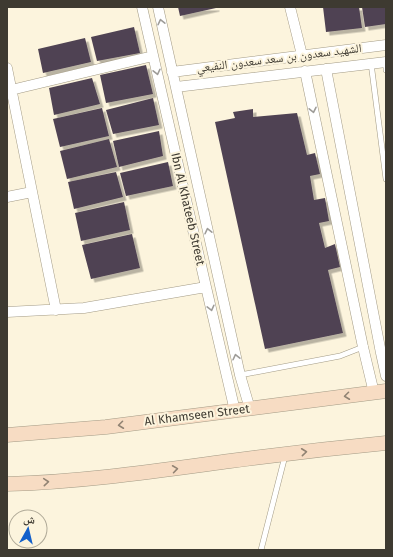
<svg xmlns="http://www.w3.org/2000/svg" width="393" height="557" font-family="'Fira Sans','Noto Naskh Arabic',sans-serif">
  <style>
    .building { fill: #504352; filter: url(#shadow) }
    .lines { fill: none; stroke-linecap: round; stroke-linejoin: round }
    .lane-casing { stroke: #a39b86; stroke-width: 6 }
    .street-casing { stroke: #a39b86; stroke-width: 11 }
    .secondary-casing { stroke: #a39b86; stroke-width: 15 }
    .lane { stroke: #fff; stroke-width: 5 }
    .street { stroke: #fff; stroke-width: 10 }
    .secondary { stroke: #f7dcc3; stroke-width: 14 }
    .oneway { stroke: #9e9c98 }
    .oneway2 { stroke: #918373 }
    .labels { text-anchor: middle; dominant-baseline: central; stroke-width: 4; stroke-linejoin: round; paint-order: stroke }
    .street-label { font-size: 12px; fill: #3e3a31; stroke: #fcf4dd }
  </style>
  <defs>
    <filter id="shadow"><feDropShadow dx="3.5" dy="3.5" stdDeviation="0" flood-color="#0004"/></filter>
  </defs>
  <rect width="100%" height="100%" fill="#fcf4dd"/>
  <path class="building" d="M178 7H216V8L180 16Z
    M323 7H359L362 28 326 32Z
    M362 7H386V24L365 27Z
    M134 27 140 53 97 61 91 37Z
    M85 38 91 62 43 73 38 49Z
    M146 65 153 94 106 103 100 75Z
    M92 78 100 104 54 115 49 88Z
    M153 98 159 125 113 134 106 110Z
    M102 108 109 136 60 147 53 119Z
    M253 109V117L297 113 307 155 315 153 320 174 310 176 314 200 325 198 329 221 319 223 325 248 335 244 340 267 328 270 343 333 265 349 215 122 235 118 233 112Z
    M159 131 163 156 119 167 113 141Z
    M109 139 117 167 67 179 60 151Z
    M168 162 173 186 126 196 120 173Z
    M116 172 123 197 74 209 68 182Z
    M124 202 130 230 81 241 75 213Z
    M132 234 140 268 91 279 82 245Z"/>
  <g class="lines">
    <g class="lane-casing">
      <path id="lane" d="M386 62V70
        M371 63 386 179
        M240 375 340 356 363 347
        M261 550 285 456"/>
    </g>
    <g class="street-casing">
      <path id="street" d="M142 7 206 287 235 411
        M158 7 240 375 250 409
        M290 7 302 55
        M7 68 56 310
        M326 69 381 353 386 376
        M305 71 363 347 374 393
        M172 72 386 45
        M176 87 386 62
        M11 90 153 56
        M7 197 32 192
        M7 312 84 308 206 287"/>
    </g>
    <g class="secondary-casing">
      <path id="secondary" d="M7 435 106 427 386 391
        M7 484C82 482 156 471 230 461 282 454 334 448 386 443"/>
    </g>
    <use href="#lane" class="lane"/>
    <use href="#street" class="street"/>
    <use href="#secondary" class="secondary"/>
  </g>
  <defs><path id="oneway-chevron" d="M-2-3.5L2.5 0L-2 3.5" fill="none" stroke-width="1.6" stroke-linecap="round" stroke-linejoin="round"/></defs>
  <g class="oneway">
    <use href="#oneway-chevron" transform="translate(161 22) rotate(-103)"/>
    <use href="#oneway-chevron" transform="translate(157 72) rotate(77)"/>
    <use href="#oneway-chevron" transform="translate(313 110) rotate(78)"/>
    <use href="#oneway-chevron" transform="translate(208 231) rotate(-103)"/>
    <use href="#oneway-chevron" transform="translate(211 308) rotate(76)"/>
    <use href="#oneway-chevron" transform="translate(236 357) rotate(-103)"/>
  </g>
  <g class="oneway2">
    <use href="#oneway-chevron" transform="translate(347 396) rotate(173)"/>
    <use href="#oneway-chevron" transform="translate(121 425) rotate(173)"/>
    <use href="#oneway-chevron" transform="translate(304 452) rotate(-6)"/>
    <use href="#oneway-chevron" transform="translate(175 469) rotate(-8)"/>
    <use href="#oneway-chevron" transform="translate(46 482) rotate(-5)"/>
  </g>
  <g class="labels">
    <g class="street-label">
      <text transform="translate(279 58) rotate(-7)">الشهيد سعدون بن سعد سعدون النفيعي</text>
      <text transform="translate(188 209) rotate(77)">Ibn Al Khateeb Street</text>
      <text transform="translate(197 415) rotate(-7)">Al Khamseen Street</text>
    </g>
  </g>
  <rect width="393" height="557" fill="none" stroke="#3e3a31" stroke-width="16"/>
  <g transform="translate(28 529) rotate(8)"><circle r="19" fill="#fcf4dd" stroke="#b0aa98"/>
  <path d="M0-3L7 15L0 10L-7 15Z" fill="#1360ca"/>
  <text y="-6" font-size="11" font-weight="bold" text-anchor="middle" fill="#3e3a31">ش</text>
  </g>
</svg>
